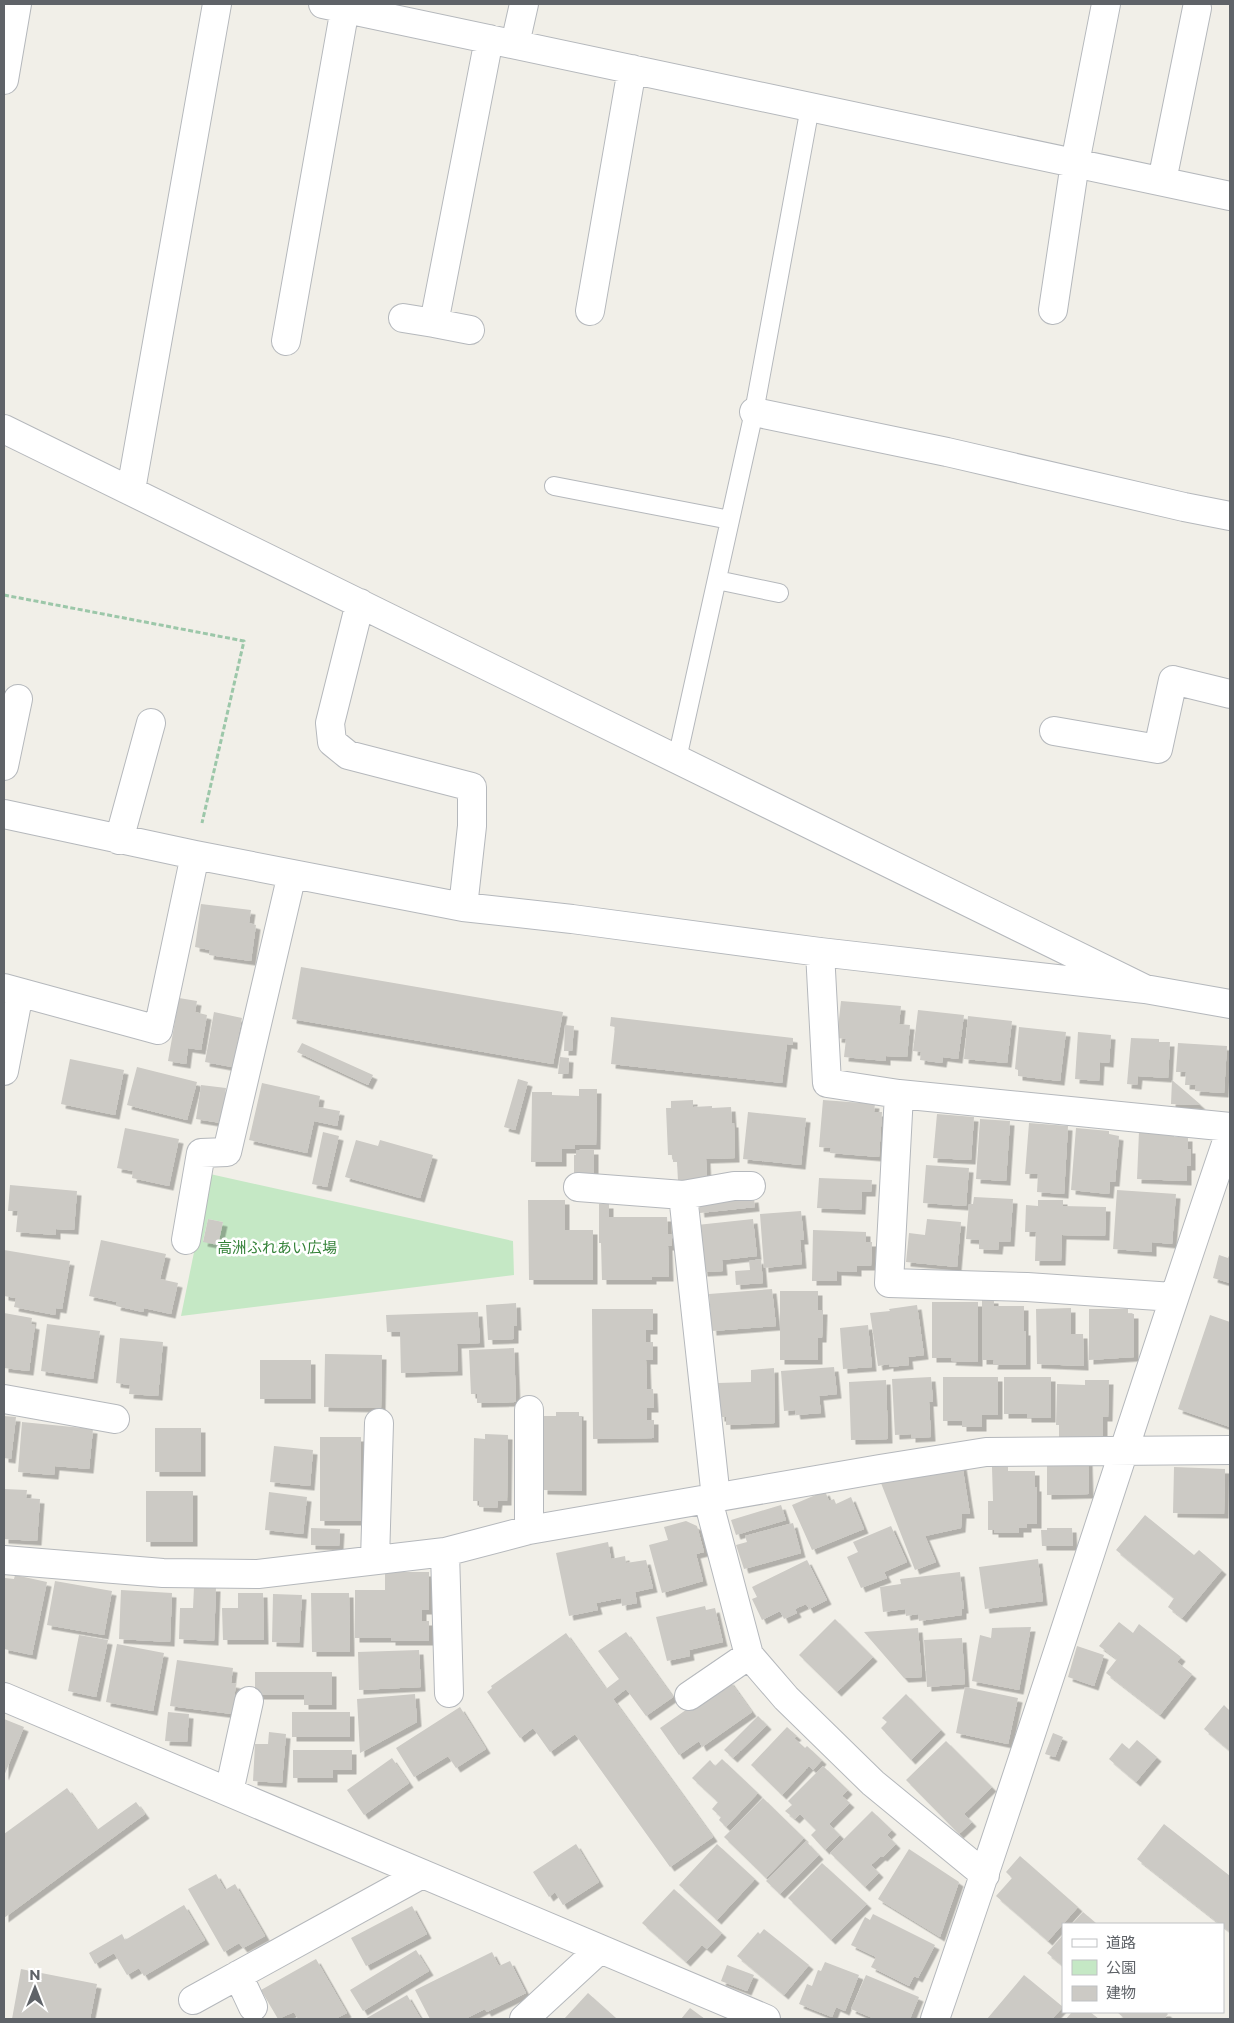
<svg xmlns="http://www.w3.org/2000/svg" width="1234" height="2023" font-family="Montserrat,'Noto Sans JP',sans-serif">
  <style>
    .green { fill: #c5e8c5; fill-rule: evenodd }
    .building { fill: #cccac5; filter: url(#shadow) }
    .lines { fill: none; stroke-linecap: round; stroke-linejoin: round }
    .service-casing { stroke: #b5b8bc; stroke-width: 20 }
    .minor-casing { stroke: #b5b8bc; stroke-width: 30 }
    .path { stroke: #9cc7a9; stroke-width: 3; stroke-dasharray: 5 2.5; stroke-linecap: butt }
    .service { stroke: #fff; stroke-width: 18 }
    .minor { stroke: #fff; stroke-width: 28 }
    .labels { text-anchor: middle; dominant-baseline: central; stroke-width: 5; stroke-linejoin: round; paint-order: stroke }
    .park-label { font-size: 15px; fill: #348238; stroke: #fff }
  </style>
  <defs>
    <filter id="shadow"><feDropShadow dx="4.5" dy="4.5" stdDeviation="0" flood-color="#0004"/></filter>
  </defs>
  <rect width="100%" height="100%" fill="#f1efe8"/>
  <path class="green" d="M210 1174 513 1241 514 1275 181 1316ZM208 1219 223 1222 218 1244 203 1241Z"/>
  <path class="building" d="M201 904 251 910 249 923 256 925 251 961 209 955 210 950 195 947Z
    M301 967 563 1012 553 1064 292 1019Z
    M179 998 197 1001 195 1012 207 1015 201 1050 188 1048 186 1064 168 1061Z
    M841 1001 901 1006 899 1024 910 1025 907 1057 886 1056V1061L844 1057 846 1039 837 1038Z
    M918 1010 964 1015 958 1059 943 1057 942 1063 920 1060 921 1052 913 1051Z
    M214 1012 242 1018 232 1067 205 1062Z
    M968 1016 1012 1021 1007 1063 964 1059Z
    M611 1017 793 1038V1045L787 1044 782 1083 611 1064 615 1027 610 1026Z
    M565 1025 574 1026 572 1051H564Z
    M1019 1027 1066 1032 1060 1081 1018 1076V1070L1015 1069Z
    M1078 1032 1111 1035 1109 1063 1100 1062 1099 1081 1075 1079Z
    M1131 1038 1159 1039V1042H1170L1168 1078 1138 1076 1137 1085 1127 1084Z
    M302 1043 373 1075 368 1085 297 1052Z
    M1178 1043 1227 1046 1224 1093 1195 1091 1196 1085H1185L1186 1072H1176Z
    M560 1057 569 1058 568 1074H558Z
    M70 1059 124 1070 115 1115 61 1104Z
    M137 1067 197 1082 187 1120 127 1105Z
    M518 1079 528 1082 515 1130 504 1127Z
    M1172 1080 1201 1105 1171 1104Z
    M262 1083 320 1096 318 1107 340 1111 337 1126 314 1121 307 1153 249 1140Z
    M201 1085 226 1088 221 1123 196 1119Z
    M579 1089H597L596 1145H575V1149H562V1162H531L532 1092H552V1095L579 1096Z
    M693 1100V1107L712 1106V1108L731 1107 732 1123H734L735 1158 706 1159 707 1180 678 1181 677 1162H673V1155H668L666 1108H671V1101Z
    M823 1100 875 1104 874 1112H882L879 1157 830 1153 831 1148 819 1147Z
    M748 1112 806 1118 801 1165 743 1159Z
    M937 1114 974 1117 971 1160 933 1158Z
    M980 1119 1010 1121 1006 1181 976 1179Z
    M1029 1123 1068 1126 1064 1194 1037 1192 1038 1174H1025Z
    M125 1128 179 1139 169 1186 132 1178 133 1171 117 1168Z
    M1076 1128 1109 1131V1134L1119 1136 1115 1182H1110L1109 1194 1071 1190Z
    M1139 1131 1175 1133 1174 1137H1188V1149H1191V1166H1187V1181L1137 1179Z
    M323 1132 339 1136 327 1187 312 1184Z
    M356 1140 378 1146 380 1140 433 1155 420 1198 345 1177Z
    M576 1150H594V1174H574V1155H576Z
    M926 1165 969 1168 966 1206 923 1203Z
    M819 1178 872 1180 871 1192H862L861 1210 817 1208Z
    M10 1185 77 1191 74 1230 56 1229V1235L16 1232 18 1211H8Z
    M1117 1190 1176 1194 1172 1244 1152 1242V1252L1113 1249Z
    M974 1197 1013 1199 1010 1242H999L998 1250 979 1249V1240L966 1239 969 1204H973Z
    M754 1198 755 1207 700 1213 699 1204Z
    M528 1200H565V1230H593V1280H529Z
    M1038 1200H1063V1206L1106 1207 1105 1236 1062 1235 1061 1261H1035L1036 1232H1025L1026 1205 1038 1206Z
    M599 1204H609V1217H667L668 1234H672V1246H668L669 1277H652V1280H602L601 1243H599Z
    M801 1211 804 1240H800L802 1264 764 1268 760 1214Z
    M208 1219 223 1222 218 1245 203 1242Z
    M753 1219 757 1256 722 1260 723 1271 703 1272 697 1225Z
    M927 1219 961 1222 957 1267 906 1262 909 1233 925 1235Z
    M813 1230 866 1232V1242H872L871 1266H857V1272L837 1271V1281H812Z
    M101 1240 166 1254 160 1279 178 1283 171 1314 144 1308 143 1312 116 1306 117 1302 89 1296Z
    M4 1250 70 1261 62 1309 56 1308 55 1315 14 1307 16 1298 4 1296Z
    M1230 1253V1283L1213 1278 1219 1255 1228 1258Z
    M761 1259 763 1283 736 1285 735 1271 750 1270 749 1261Z
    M772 1289 776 1326 712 1331 709 1294Z
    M780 1291H818V1310H823L822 1338H818V1360H780Z
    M982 1299H994V1306H1024V1331H1026V1365H993L994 1360H982Z
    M932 1302H978V1362L951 1361 952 1358H932Z
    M516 1303 517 1326H514V1339L488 1340 486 1305Z
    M917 1305 924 1355 908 1357 909 1365 889 1367V1364L878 1366 870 1313 890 1311 889 1309Z
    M1071 1308V1334H1083L1084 1366 1037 1364 1036 1309Z
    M592 1309H653V1330H646V1342H653V1360H646L647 1389H653L654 1408H647V1420H654V1438L593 1439Z
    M1089 1309H1128V1314H1134V1357L1089 1360Z
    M478 1312 480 1343 457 1344 458 1371 401 1373 400 1332H387L386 1315Z
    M4 1313 32 1318 31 1324 35 1325 29 1371 4 1368Z
    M1210 1315 1230 1322V1427L1178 1409Z
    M47 1324 100 1331 93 1379 41 1371Z
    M868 1325 872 1367 843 1369 840 1328Z
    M120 1338 163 1342 158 1396 129 1394 130 1385 116 1383Z
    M514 1348 516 1402 477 1403V1394H471L469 1350Z
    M325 1354 382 1355 381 1408 324 1407Z
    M260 1360H311V1399H260Z
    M834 1367 837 1394 819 1396 821 1413 796 1415 795 1410 784 1411 781 1371Z
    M774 1368 775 1423 726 1425V1417H720L718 1383 751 1382V1370Z
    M931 1377 933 1402H929L931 1437 911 1438V1434L895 1435 892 1379Z
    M943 1377H998V1415H982V1427H962V1421H943Z
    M1004 1377H1051V1418H1027V1414H1004Z
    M886 1380 888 1439 851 1440 849 1382Z
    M1085 1380H1109L1108 1417H1103V1439L1059 1438V1425H1056L1057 1384 1085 1385Z
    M556 1412H579V1416H582V1491L543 1490V1438H538V1416H556Z
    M4 1416 16 1417 11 1459 4 1458Z
    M22 1422 93 1429 89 1469 55 1466 54 1475 18 1472Z
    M155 1428H201V1472H155Z
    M485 1434 508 1435 507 1501H498L497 1508 479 1507V1501H473L474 1438 485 1439Z
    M320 1437H361V1521H320Z
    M274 1446 313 1450 310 1486 270 1482Z
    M1088 1458 1089 1494 1047 1495V1459Z
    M962 1464 970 1514H962L961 1528 925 1536 936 1562 915 1570 879 1478Z
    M992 1467H1008V1471H1035V1487H1037V1524H1027V1528H1019V1533H994V1530H988V1501H993Z
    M1174 1467 1225 1469 1224 1514 1173 1513Z
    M4 1489 27 1490 26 1498 40 1499 37 1541 4 1539Z
    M146 1491H193V1542H146Z
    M825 1491 829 1501 834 1499 836 1504 851 1497 864 1529 812 1550 792 1505Z
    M269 1492 307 1497 303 1534 265 1530Z
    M781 1505 786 1520 736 1535 731 1520Z
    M1145 1515 1194 1555 1199 1550 1222 1570 1182 1618 1168 1607 1174 1598 1116 1550Z
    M686 1521 697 1526 704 1552 696 1554 703 1581 662 1593 649 1545 668 1540 664 1527Z
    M793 1523 801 1553 744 1569 736 1545 747 1542 745 1536Z
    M891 1526 907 1562 884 1572 887 1578 861 1588 847 1557 858 1552 853 1542Z
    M311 1528 340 1529 339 1546 311 1545Z
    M1047 1528H1072L1073 1546H1042L1041 1530H1047Z
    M608 1542 611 1559 625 1556 626 1563 646 1560 653 1588 635 1592 637 1603 622 1606 621 1598 596 1603 598 1610 569 1616 556 1553Z
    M1038 1559 1043 1601 985 1609 979 1567Z
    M807 1560 827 1600 809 1609 806 1604 795 1609 797 1613 784 1619 780 1611 762 1620 752 1599 757 1597 752 1587Z
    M385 1572H429V1610H422V1621H429V1641H391V1638H355V1590H385Z
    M960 1572 964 1609H962V1615L919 1621 918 1614 906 1616 905 1609 883 1612 880 1587 901 1584 900 1579Z
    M15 1575 47 1582 32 1655 4 1649V1583L5 1578 14 1579Z
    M55 1581 112 1591 104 1635 47 1625Z
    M194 1587H216L214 1641 179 1639 180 1608H193Z
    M121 1590 172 1593 170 1642 119 1639Z
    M238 1593H263L264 1640H223L222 1608H238Z
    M311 1593H349L350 1652H312Z
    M273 1594 302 1595 299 1643 272 1642Z
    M705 1606 706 1610 715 1608 723 1642 689 1650 690 1656 667 1661 656 1617Z
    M835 1619 873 1657 837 1692 799 1655Z
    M1119 1622 1133 1633 1139 1624 1181 1657 1177 1662 1192 1674 1160 1715 1106 1673 1117 1659 1099 1646Z
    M1031 1627 1019 1690 972 1681 980 1635 991 1638 992 1628Z
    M918 1628 922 1677 904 1678 864 1632Z
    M626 1632 673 1697 646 1716 626 1689 613 1699 713 1837 670 1867 575 1734 550 1752 533 1728 520 1738 487 1692 492 1688 491 1686 566 1633 606 1689 619 1679 598 1651Z
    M79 1635 108 1640 96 1697 68 1691Z
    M962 1638 965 1684 927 1687 924 1640Z
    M117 1644 164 1653 153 1711 106 1702Z
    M1077 1646 1104 1655 1094 1686 1068 1677Z
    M419 1650 421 1687 359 1690 358 1652Z
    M177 1660 233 1668 231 1683 236 1684 232 1714 170 1706Z
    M255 1672H332V1705H304V1695H255Z
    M729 1680 752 1712 702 1747 699 1741 679 1755 660 1728Z
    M965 1687 1018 1698 1008 1744 956 1733Z
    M415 1694 417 1722 360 1753 357 1699Z
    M906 1694 941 1730 911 1760 881 1728 887 1722 882 1718Z
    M1224 1705 1230 1711V1751L1204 1729Z
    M460 1707 486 1749 456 1768 448 1756 414 1777 396 1748Z
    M168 1712 189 1714 187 1742 165 1741Z
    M292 1712H350V1737H292Z
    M758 1716 767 1725 733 1758 724 1750Z
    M4 1719 24 1727 4 1776Z
    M787 1727 797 1736 794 1738 805 1748 807 1746 822 1760 813 1770 809 1766 782 1795 751 1765Z
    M269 1732 286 1734 282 1783 253 1781 255 1744H268Z
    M1053 1733 1063 1737 1055 1757 1045 1754Z
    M1137 1740 1157 1757 1136 1782 1109 1759 1122 1743 1129 1749Z
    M946 1741 992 1787 964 1814 972 1822 959 1834 906 1780Z
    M293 1750H352V1770H333V1778H293Z
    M392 1758 409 1783 364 1815 347 1790Z
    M722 1759 758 1793 726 1827 719 1820 721 1817 712 1809 718 1802 692 1778 710 1760 715 1766Z
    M823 1766 848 1790 842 1796 850 1803 829 1824 840 1835 825 1850 811 1835 816 1830 800 1814 795 1819 785 1811 792 1805 788 1801Z
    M67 1788 97 1830 136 1802 145 1814 4 1918V1834Z
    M763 1798 804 1838 766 1878 724 1837Z
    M872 1811 892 1830 887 1835 896 1844 883 1857 881 1856 871 1865 879 1873 865 1887 830 1853Z
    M1164 1824 1230 1876V1932L1137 1859Z
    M806 1841 819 1855 780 1894 766 1881Z
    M576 1844 599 1882 563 1905 555 1892 549 1897 533 1872Z
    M717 1844 755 1879 717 1920 679 1885Z
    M909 1849 959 1882 940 1937 878 1899Z
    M1020 1856 1078 1907 1048 1941 996 1896 1012 1878 1006 1872Z
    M822 1863 867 1904 831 1940 788 1898Z
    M216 1874 225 1890 235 1884 265 1936 243 1948 239 1943 224 1952 188 1889Z
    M674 1889 722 1933 707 1949 702 1945 686 1962 642 1923Z
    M184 1905 205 1940 144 1976 139 1968 127 1975 114 1953 95 1964 89 1953 122 1934 125 1940Z
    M412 1906 427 1934 366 1966 351 1938Z
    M1083 1912 1097 1924H1072Z
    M873 1914 935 1945 918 1978 914 1976 909 1986 871 1967 876 1957 851 1945 865 1917 870 1920Z
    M764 1929 809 1965 784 1995 737 1956 758 1932 760 1934Z
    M1063 1935V1966L1047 1953Z
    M416 1950 429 1971 363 2011 350 1990Z
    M492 1952 499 1966 510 1961 526 1993 487 2012 485 2009 465 2019H430L415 1990Z
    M316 1959 347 2013 335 2019H298L294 2012 278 2019 261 1990Z
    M825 1962 859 1975 845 2011 836 2007 832 2017 799 2004 807 1984 812 1986 818 1970 821 1971Z
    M727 1965 754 1975 747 1991 721 1981Z
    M21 1969 97 1984 90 2019H12Z
    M866 1975 919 1997 910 2019H875L851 2009Z
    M1024 1975 1063 2007 1052 2019H987Z
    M588 1993 617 2019H564Z
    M407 1995 421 2019H365Z
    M690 2008 705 2019H681Z
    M1072 2012H1090L1099 2019H1066Z
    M1117 2012H1166L1168 2014 1164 2019H1125Z"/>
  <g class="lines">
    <g class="service-casing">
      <path id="service" d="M554 486 730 520
        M717 580 779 593
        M677 759 754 412 810 107"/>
    </g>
    <g class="minor-casing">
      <path id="minor" d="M323 4 1230 196
        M515 44 524 4
        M4 80 17 4
        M1162 181 1197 8
        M1053 310 1075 163 1106 4
        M590 311 632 69
        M403 318 434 323 489 39
        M434 323 470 330
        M286 341 345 8
        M754 412 947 452 1184 507 1230 516
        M4 429 1145 989
        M131 490 217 4
        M360 603 330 723 332 742 348 755 472 787V826L463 907
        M1054 731 1158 749 1173 680 1230 694
        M4 766 18 699
        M4 814 195 855 463 907 572 919 820 952 1145 989 1230 1004
        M119 840 151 723
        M820 952 827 1083 899 1094 1230 1127
        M4 988 158 1030 195 855
        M4 1071 19 993
        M899 1094 889 1283 1027 1287 1173 1297
        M578 1187 683 1195
        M186 1240 201 1153 227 1152 292 874
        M4 1399 115 1419
        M529 1410V1530
        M716 1498 683 1195 734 1186H751
        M708 1500 749 1655 786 1698 873 1783 985 1875
        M445 1552 449 1693
        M4 1560 163 1573 258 1574 445 1552 529 1530 880 1469 986 1452 1230 1450
        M375 1560 379 1423
        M689 1696 749 1655
        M4 1697 766 2019
        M229 1792 249 1701
        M238 1975 253 2007
        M193 2000 422 1874
        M524 2019 600 1949
        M935 2019C1037 1725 1129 1427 1230 1132"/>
    </g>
    <path class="path" d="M4 595 244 641 202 823"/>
    <use href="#service" class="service"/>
    <use href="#minor" class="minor"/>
  </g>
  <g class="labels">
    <g class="park-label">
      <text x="277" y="1247">高洲ふれあい広場</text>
    </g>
  </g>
  <rect width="1234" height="2023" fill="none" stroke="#5f6368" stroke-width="10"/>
  <rect x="1062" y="1923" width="162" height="90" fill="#ffffff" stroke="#bfc1c3"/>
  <rect x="1072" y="1939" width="25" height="8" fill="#ffffff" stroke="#bfc1c3"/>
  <text x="1106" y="1948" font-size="15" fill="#5f6368">道路</text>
  <rect x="1072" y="1960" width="25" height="15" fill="#c5e8c5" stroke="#bfc1c3"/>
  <text x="1106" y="1973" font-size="15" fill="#5f6368">公園</text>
  <rect x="1072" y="1986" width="25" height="15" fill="#cccac5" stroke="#bfc1c3"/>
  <text x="1106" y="1998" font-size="15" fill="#5f6368">建物</text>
  <g transform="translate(35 1988)" stroke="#ffffff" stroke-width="4" paint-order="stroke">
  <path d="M0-4L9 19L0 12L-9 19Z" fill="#5f6368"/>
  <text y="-8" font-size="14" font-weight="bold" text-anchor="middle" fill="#5f6368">N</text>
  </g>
</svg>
